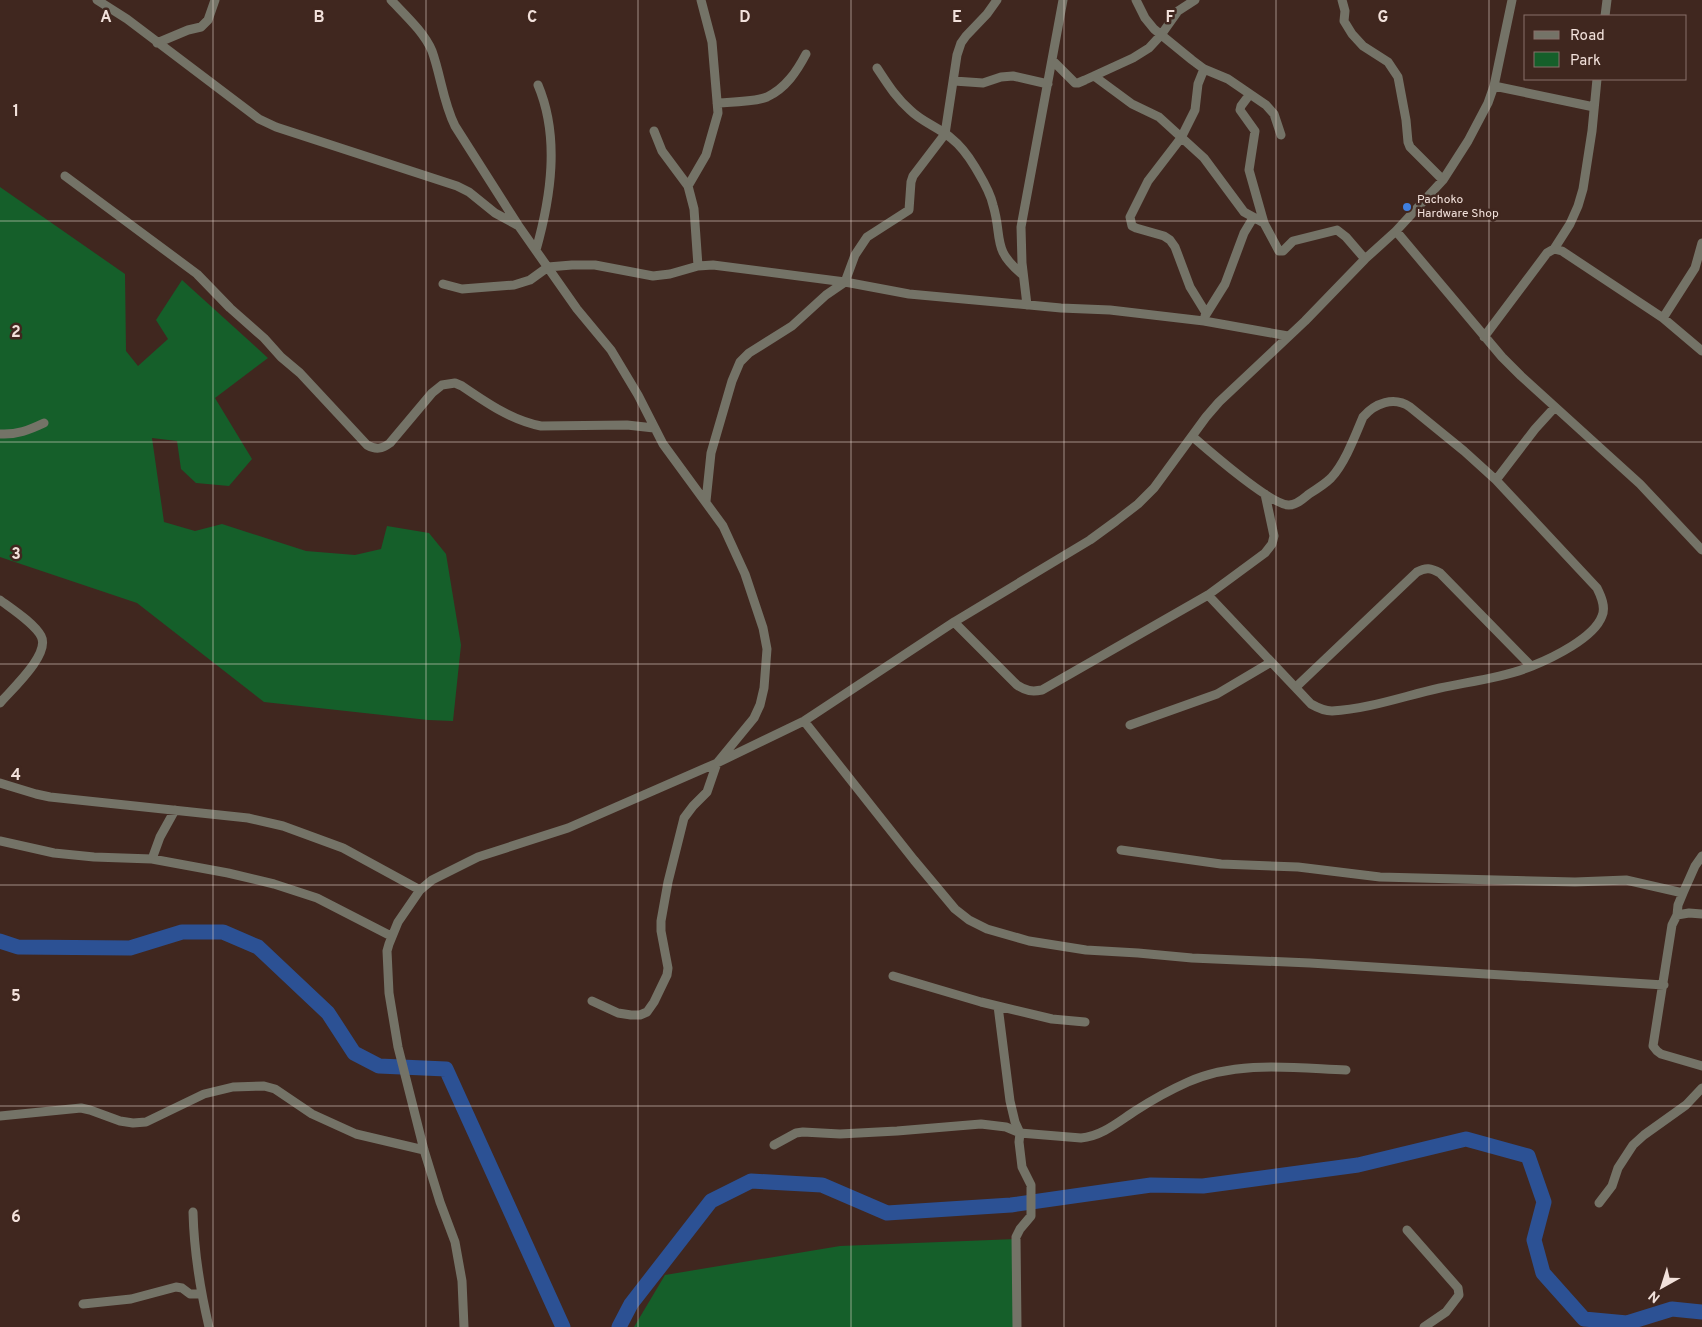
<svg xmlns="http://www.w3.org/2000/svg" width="1702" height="1327" font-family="Overpass,sans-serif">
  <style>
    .green { fill: #155f2a }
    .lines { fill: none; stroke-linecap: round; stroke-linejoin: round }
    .river { stroke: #2c5194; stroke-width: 15 }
    .minor { stroke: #747367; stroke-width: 9 }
    .grid { fill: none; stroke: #f2e1db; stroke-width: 1; stroke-opacity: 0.55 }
    .shop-dot { fill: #3f7fe0; stroke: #40271f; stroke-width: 2 }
    .labels { text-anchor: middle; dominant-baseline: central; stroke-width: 5; stroke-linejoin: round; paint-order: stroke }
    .poi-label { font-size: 12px; fill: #f2e1db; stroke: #40271f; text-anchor: start }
    .grid-label { font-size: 16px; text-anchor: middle; font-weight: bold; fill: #f2e1db; stroke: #40271f; stroke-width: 5; stroke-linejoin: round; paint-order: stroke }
  </style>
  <rect width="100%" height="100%" fill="#40271f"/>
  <path class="green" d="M0 187 125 274 126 351 138 366 168 339 156 320 182 280 268 358 215 398 252 459 229 486 196 483 181 469 177 441 152 438 164 522 195 531 222 524 306 551 355 555 381 549 387 526 429 533 446 554 461 645 453 721 428 720 264 702 137 603 0 557Z
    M1016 1239 1013 1327H634L665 1275 840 1246Z"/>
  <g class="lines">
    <path class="river" d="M0 941 18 947 130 948 182 932H223L258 947 328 1013 354 1053 379 1066 446 1069 563 1327
      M619 1327 631 1304 711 1201 751 1181 822 1185 887 1213 1011 1205 1151 1185 1203 1186 1358 1165 1466 1139 1528 1156 1544 1202 1534 1240 1543 1273 1584 1319 1627 1323 1672 1309 1702 1312"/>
    <path class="minor" d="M97 0 127 19 259 119 276 127 457 186 469 192 495 213 517 225
      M391 0C405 15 424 32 432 51 441 76 443 102 455 126L518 225 577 309 611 350 638 395 663 444 723 526 745 574 763 628 767 649 764 688 760 705 754 718 717 763 707 792 693 806 684 818 668 882 661 921V931L668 968 667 975 654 1002 647 1012 640 1015H631L618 1013 592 1001
      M1136 0 1145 18 1154 29 1192 60 1204 69 1228 79 1266 105 1274 114 1281 135
      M1342 0 1345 11 1344 21 1352 34 1363 46 1388 62 1398 77 1406 120 1408 142 1410 147 1443 180
      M1605 16 1607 0
      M157 43 188 30 201 27 208 20 215 0
      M1053 61 1075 83H1078L1085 80 1133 58 1149 48 1161 35 1178 11 1195 0
      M877 68C887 83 896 98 910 110 922 122 938 127 951 138 960 145 969 157 975 167 982 179 990 191 993 205 1003 238 991 249 1023 275
      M1204 69 1198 84 1195 110 1181 138 1148 181 1130 217 1132 226 1136 228 1164 236 1170 240 1175 247 1190 287 1206 313
      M1094 76 1132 104 1159 117 1204 158 1244 212 1264 223 1279 251H1283L1293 241 1337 230 1346 237 1365 259
      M954 81 983 83 1001 77 1013 76 1048 84
      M1494 86 1594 107
      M1250 94 1241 106 1240 110 1255 131 1249 170 1264 223
      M717 103C731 102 755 102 767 97 786 88 797 71 806 54
      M654 131 662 151 688 186 694 209 698 266
      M65 176 197 274 230 308 264 338 281 357 300 373 367 445C376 450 382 449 390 443L432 393 442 385 455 383 462 386C487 403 511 420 541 426L627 425 654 428
      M688 186 706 155 718 113 712 42 701 0
      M1396 231 1502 357 1521 376 1640 484 1702 550
      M1554 249 1562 251 1663 318 1702 351
      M536 250C551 197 560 137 538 85
      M443 284 462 289 514 285 530 280 548 267 572 265H595L653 276 670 274 698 266 713 265 845 282 909 294 1061 308 1110 310 1204 321 1288 336
      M1027 305 1022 263 1021 227 1063 0
      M1205 316 1225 284 1244 233 1253 218
      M1663 318 1695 268 1702 243
      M1484 337 1547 253 1554 249 1570 224 1578 206 1583 189 1592 131 1597 79
      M0 434C17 435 29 430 44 423
      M1193 437C1208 450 1272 506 1289 505 1297 505 1304 498 1309 494 1317 489 1325 484 1331 478 1345 463 1355 436 1363 417 1375 403 1394 396 1410 407L1464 451 1496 480 1597 588C1601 596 1606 607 1602 616 1594 638 1552 658 1532 666 1506 677 1468 682 1440 688 1404 696 1369 709 1332 711 1324 711 1318 708 1311 704L1208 595
      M1496 480 1535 429 1555 407
      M706 501 711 453 732 381 740 362 749 353 792 326 826 295 845 282 855 255 867 237 909 210 911 182 913 176 945 134 957 55 961 43 966 36 987 14 997 0
      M0 600C12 609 34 623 41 636 51 654 11 690 0 703
      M954 622 1017 685C1026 691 1032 692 1042 690L1208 595 1265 553 1272 544 1274 536 1265 494
      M1296 687 1417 572C1426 567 1431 568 1440 573L1531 666
      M804 721 914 860 955 909 969 920 987 929 1029 941 1086 950 1138 953 1192 958 1310 963 1664 985
      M1130 725 1217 694 1271 662
      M0 783 36 794 50 797 248 818 283 826 343 848 420 890
      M0 841 54 853 94 857 152 859 228 873 274 884 317 898 391 936
      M1121 850 1221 864 1298 867 1380 877 1575 882 1626 880 1683 893
      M1702 856 1695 866 1683 893 1678 905 1677 915 1672 925 1653 1046 1657 1051 1661 1054 1702 1066
      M152 859 160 837 175 810
      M1677 915 1689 913 1702 914
      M893 976 981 1002 1052 1019 1085 1022
      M998 1006 1010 1101 1015 1122 1020 1133 1019 1142 1022 1167 1031 1185V1216L1020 1229 1016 1237 1017 1327
      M0 1116 81 1108 90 1110 120 1121 133 1123 146 1122 204 1094 233 1087 264 1086 275 1089 312 1114 356 1134 424 1150
      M774 1145 796 1133 803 1132 840 1134 897 1131 981 1124 1006 1127 1020 1133 1081 1138C1102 1136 1118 1122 1135 1111 1152 1100 1170 1090 1188 1082 1237 1060 1295 1068 1346 1070
      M1599 1203 1612 1186 1618 1168 1633 1145 1644 1135 1686 1105 1702 1088
      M193 1212C194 1251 200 1289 209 1327
      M1407 1230 1458 1288 1459 1295 1446 1312 1424 1327
      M83 1304 131 1299 176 1287 182 1288 190 1294H201
      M464 1327 462 1281 455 1242 440 1202 424 1150 398 1047 389 993 387 951 389 944 398 922 420 890 432 880 478 857 568 828 717 763 804 721 954 622 1090 540 1116 521 1138 504 1154 488 1206 417 1219 402 1305 321 1365 259 1396 231 1443 180 1468 141 1488 103 1494 86 1512 0"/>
  </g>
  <path class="grid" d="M213 0V1327M426 0V1327M638 0V1327M851 0V1327M1064 0V1327M1276 0V1327M1489 0V1327M0 221H1702M0 442H1702M0 664H1702M0 885H1702M0 1106H1702"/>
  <circle class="shop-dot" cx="1407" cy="207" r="5"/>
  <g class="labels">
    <g class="poi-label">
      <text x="1417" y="200">Pachoko<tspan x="1417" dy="14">Hardware Shop</tspan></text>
    </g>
  </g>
  <g class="grid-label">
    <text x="106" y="22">A</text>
    <text x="319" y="22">B</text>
    <text x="532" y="22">C</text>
    <text x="745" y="22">D</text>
    <text x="957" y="22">E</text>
    <text x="1170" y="22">F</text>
    <text x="1383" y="22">G</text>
    <text x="16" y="116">1</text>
    <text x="16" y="337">2</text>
    <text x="16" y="559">3</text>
    <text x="16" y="780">4</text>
    <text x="16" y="1001">5</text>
    <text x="16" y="1222">6</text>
  </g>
  <rect x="1524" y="15" width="162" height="65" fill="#40271f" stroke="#87716a"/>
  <rect x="1534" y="31" width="25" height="8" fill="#747367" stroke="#87716a"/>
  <text x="1570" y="40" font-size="15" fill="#f2e1db">Road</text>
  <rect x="1534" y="52" width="25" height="15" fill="#155f2a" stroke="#87716a"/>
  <text x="1570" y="65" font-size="15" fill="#f2e1db">Park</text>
  <g transform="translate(1662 1287) rotate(219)" stroke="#40271f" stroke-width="4" paint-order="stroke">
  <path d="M0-4L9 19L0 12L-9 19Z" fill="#f2e1db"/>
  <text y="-8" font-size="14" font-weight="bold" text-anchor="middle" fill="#f2e1db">N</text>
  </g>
</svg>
